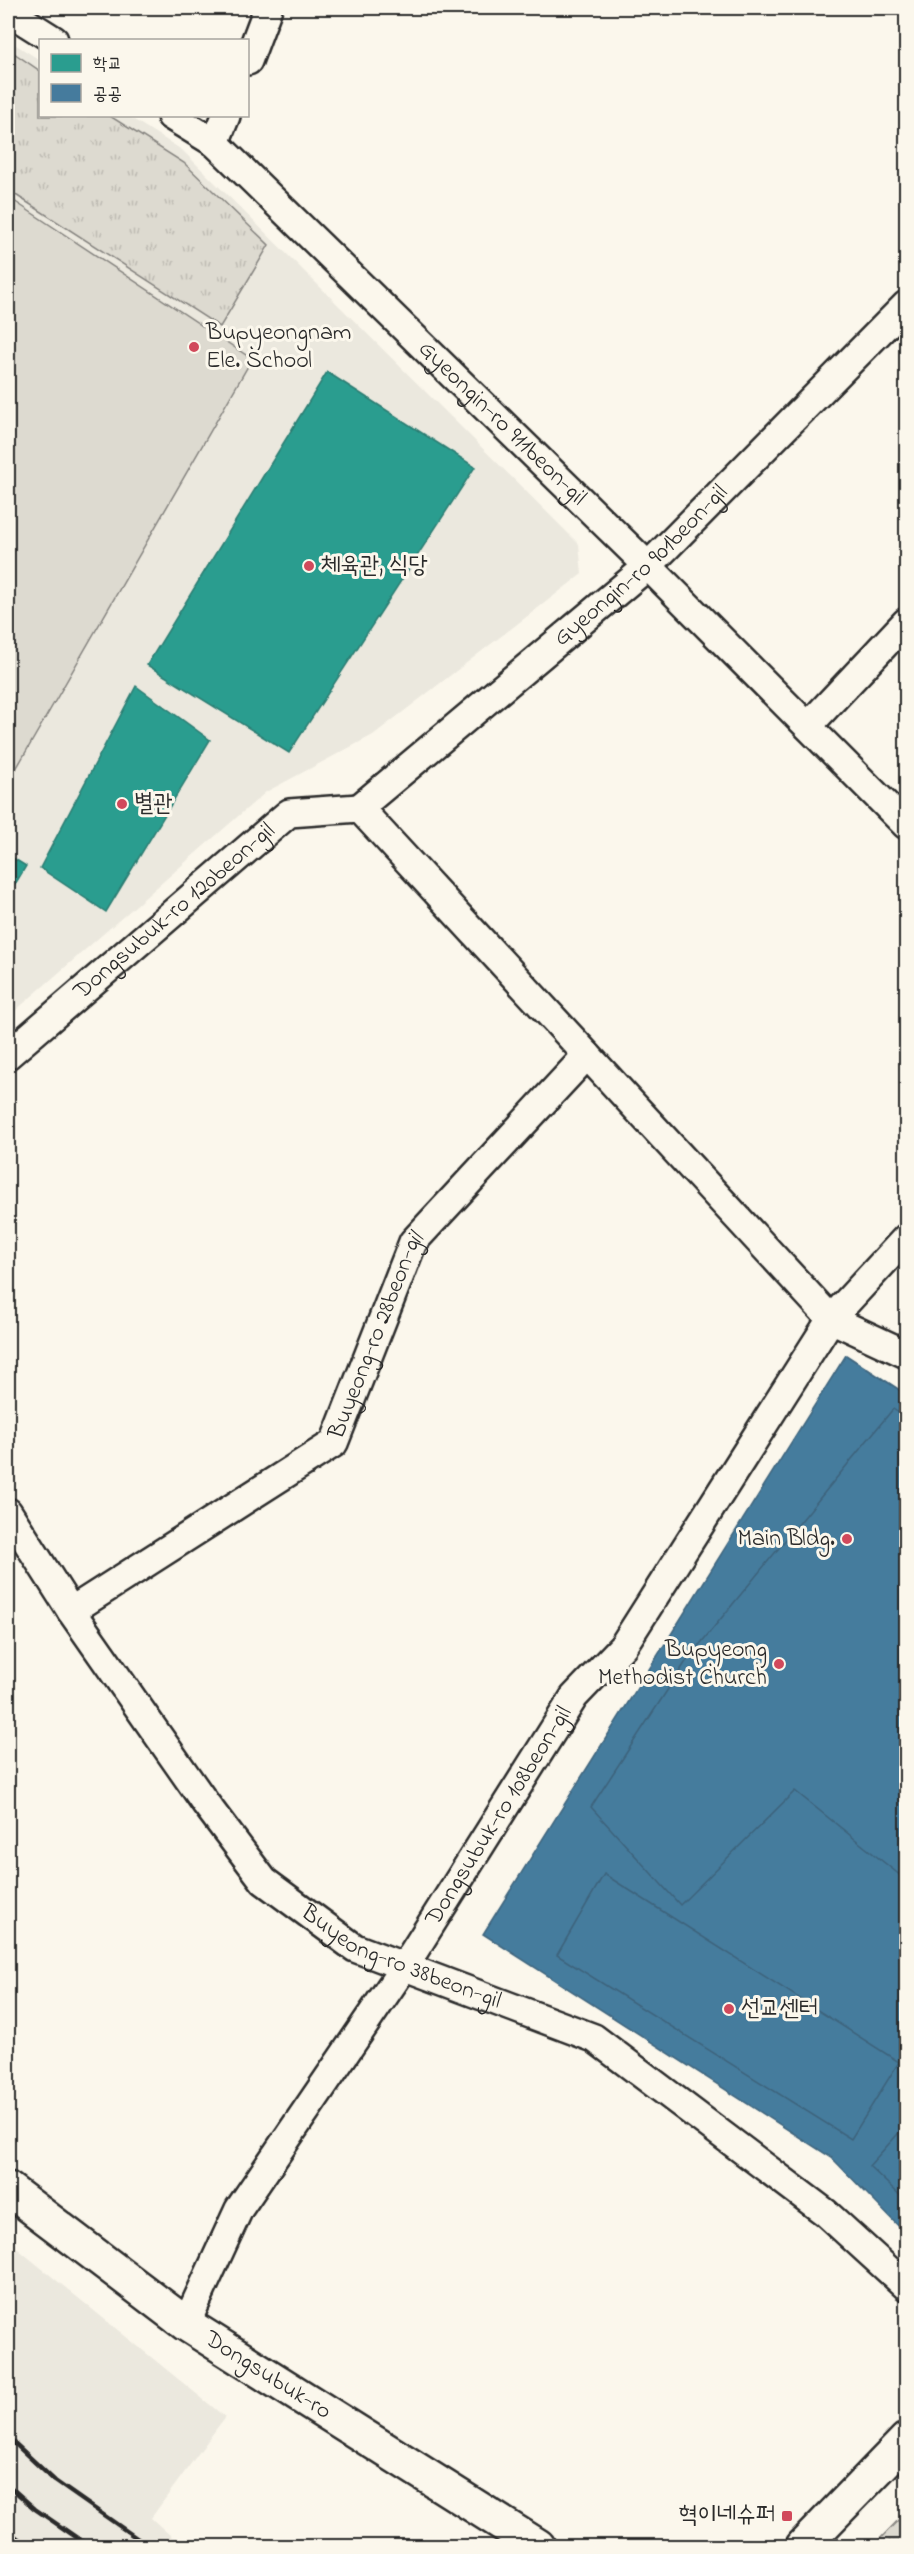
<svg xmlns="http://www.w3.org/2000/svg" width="914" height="2554" font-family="'Indie Flower','Poor Story',sans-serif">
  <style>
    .built { fill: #ebe8de }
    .grass { fill: url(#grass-tufts); stroke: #84827e; stroke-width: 1.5 }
    .pitch { fill: #dddad0; stroke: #84827e; stroke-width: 1.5 }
    .schools { fill: #2a9d8f; stroke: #2a7b71; stroke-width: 1.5 }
    .public { fill: #457b9d; stroke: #3d637b; stroke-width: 1.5 }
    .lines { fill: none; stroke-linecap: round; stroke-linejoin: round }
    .lane-casing { stroke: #2b2b2b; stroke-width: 32 }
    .secondary-casing { stroke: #2b2b2b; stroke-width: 38 }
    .lane { stroke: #fbf7ec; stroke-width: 27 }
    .secondary { stroke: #fbf7ec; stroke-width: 33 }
    .rail { stroke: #2b2b2b; stroke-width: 4.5 }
    .poi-dot { fill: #d1495b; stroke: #fbf7ec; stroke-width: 2 }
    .labels { text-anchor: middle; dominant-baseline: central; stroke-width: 6; stroke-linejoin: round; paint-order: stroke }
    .poi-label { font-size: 24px; fill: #2b2b2b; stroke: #fbf7ec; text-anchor: start }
    .street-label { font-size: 24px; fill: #2b2b2b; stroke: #fbf7ec }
  </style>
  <defs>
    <pattern id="grass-tufts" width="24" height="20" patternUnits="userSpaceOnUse" patternTransform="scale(1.5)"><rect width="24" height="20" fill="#dddad0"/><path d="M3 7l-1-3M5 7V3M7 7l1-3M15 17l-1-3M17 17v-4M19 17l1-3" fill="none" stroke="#bebbb3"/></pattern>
  </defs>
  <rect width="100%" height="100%" fill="#fbf7ec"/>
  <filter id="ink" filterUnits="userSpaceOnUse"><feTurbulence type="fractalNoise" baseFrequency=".0167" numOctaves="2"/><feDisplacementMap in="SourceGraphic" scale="12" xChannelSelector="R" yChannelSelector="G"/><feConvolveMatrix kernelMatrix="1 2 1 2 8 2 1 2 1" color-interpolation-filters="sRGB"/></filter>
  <g filter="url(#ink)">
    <path class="built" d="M8 40 40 60V116H128L182 150 579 544 582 574 373 735 266 792 8 1017Z
      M8 2241 225 2417 151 2518 182 2546H8Z"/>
    <path class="grass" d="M8 49 40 71V116H110L184 163 269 245 220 327 8 190Z
      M906 2512V2546H873Z"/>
    <path class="pitch" d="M8 197 252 359 16 769 8 764Z"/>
    <path class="schools" d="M327 372 475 467 289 753 147 665Z
      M136 686 210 740 106 912 40 868Z
      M8 855 26 866 8 896Z"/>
    <path class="public" d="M846 1355 906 1394V2234L832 2158 483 1934Z
      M893 1409 906 1418V1880L795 1791 680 1905 591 1807 687 1660Z
      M604 1874 899 2062 851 2139 557 1955Z
      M906 2125V2201L869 2166Z"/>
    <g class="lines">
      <g class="lane-casing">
        <g id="lane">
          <path d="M8 11 54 40"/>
          <path d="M248 61 268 8"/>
          <path id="s1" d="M171 116 215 143 648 566 906 825"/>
          <path d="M215 143 226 116"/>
          <path d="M808 726 906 622"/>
          <path d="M359 808 831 1319 906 1354"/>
          <path id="s2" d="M359 808 648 566 906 305"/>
          <path id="s3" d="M8 1055 289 813 359 808"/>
          <path id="s4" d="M8 1512 71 1611 206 1804 264 1881 355 1948 594 2038 826 2213 906 2286"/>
          <path id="s5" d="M71 1611 334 1443 413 1242 587 1055"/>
          <path id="s6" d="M186 2324 239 2209 404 1967 574 1697 623 1646 831 1319 906 1238"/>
        </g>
      </g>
      <g class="secondary-casing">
        <g id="secondary">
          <path id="s7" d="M8 2189 186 2324 538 2546"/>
          <path d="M803 2546 906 2440"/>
        </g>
      </g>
      <use href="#lane" class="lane"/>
      <use href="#secondary" class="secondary"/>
      <path class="rail" d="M8 2437 55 2481 148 2546
        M8 2485 35 2509 89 2546
        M8 2531 28 2546"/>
    </g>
  </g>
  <g class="poi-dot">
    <circle cx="194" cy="347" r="6"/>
    <circle cx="309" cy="566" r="6"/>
    <circle cx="122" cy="804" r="6"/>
    <circle cx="847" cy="1539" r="6"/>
    <circle cx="779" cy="1664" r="6"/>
    <circle cx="729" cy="2009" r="6"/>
    <rect x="781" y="2510" width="12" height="12" rx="3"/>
  </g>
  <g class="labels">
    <g class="poi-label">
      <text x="206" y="333">Bupyeongnam<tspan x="206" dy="28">Ele. School</tspan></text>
      <text x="321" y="566">체육관, 식당</text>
      <text x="134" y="804">별관</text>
      <text x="835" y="1539" text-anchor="end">Main Bldg.</text>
      <text x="767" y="1650" text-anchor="end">Bupyeong<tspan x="767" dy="28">Methodist Church</tspan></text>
      <text x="741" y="2009">선교센터</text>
      <text x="775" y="2516" text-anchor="end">혁이네슈퍼</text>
    </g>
    <g class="street-label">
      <text stroke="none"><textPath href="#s1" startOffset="453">Gyeongin-ro 911beon-gil</textPath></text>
      <text stroke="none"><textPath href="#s2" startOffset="372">Gyeongin-ro 901beon-gil</textPath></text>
      <text stroke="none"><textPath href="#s3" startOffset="220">Dongsubuk-ro 120beon-gil</textPath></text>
      <text stroke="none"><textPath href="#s5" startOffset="428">Buyeong-ro 28beon-gil</textPath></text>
      <text stroke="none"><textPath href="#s6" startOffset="598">Dongsubuk-ro 108beon-gil</textPath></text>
      <text stroke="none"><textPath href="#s4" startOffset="608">Buyeong-ro 38beon-gil</textPath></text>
      <text stroke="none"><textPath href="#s7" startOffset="320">Dongsubuk-ro</textPath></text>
    </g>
  </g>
  <rect width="914" height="2554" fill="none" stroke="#fbf7ec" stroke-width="30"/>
  <rect x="15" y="15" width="884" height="2524" fill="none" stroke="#2b2b2b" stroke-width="2" filter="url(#ink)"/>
  <rect x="39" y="39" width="210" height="78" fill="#fbf7ec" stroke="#a8a59f" stroke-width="1.5"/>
  <rect x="51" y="54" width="30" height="18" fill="#2a9d8f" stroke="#a8a59f" stroke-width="1.5"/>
  <text x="93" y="69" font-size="18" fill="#2b2b2b">학교</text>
  <rect x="51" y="84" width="30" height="18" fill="#457b9d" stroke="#a8a59f" stroke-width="1.5"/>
  <text x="93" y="99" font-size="18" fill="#2b2b2b">공공</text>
</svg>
